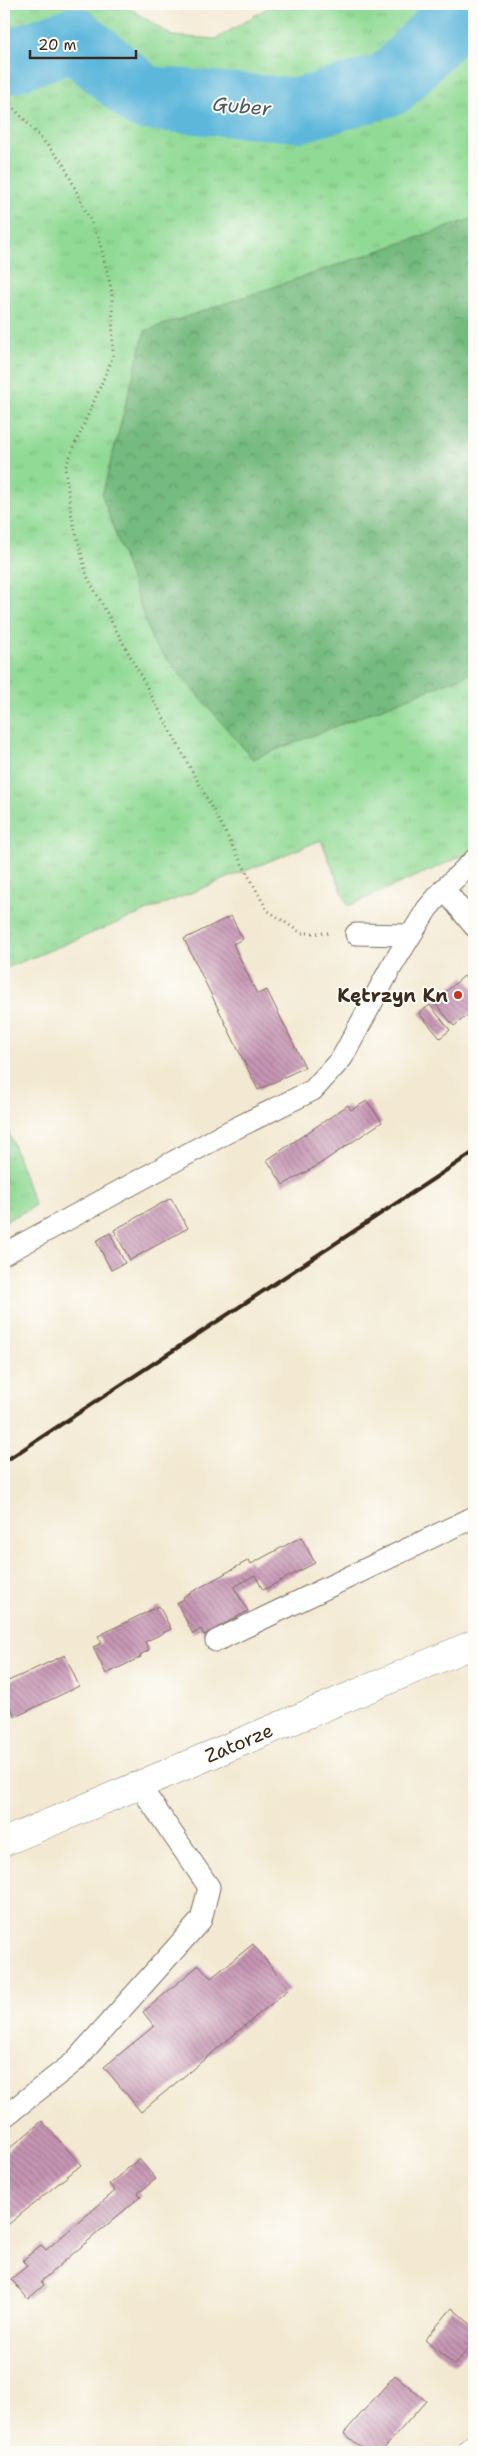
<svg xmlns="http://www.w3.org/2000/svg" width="478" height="2456" font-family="'Shantell Sans',sans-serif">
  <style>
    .grass { fill: url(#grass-tufts); stroke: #66825a }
    .forest { fill: url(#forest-crowns); stroke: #58724e }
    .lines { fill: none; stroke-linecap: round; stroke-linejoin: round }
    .river { stroke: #5db7db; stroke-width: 64 }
    .building { fill: url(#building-back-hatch) }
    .service-casing { stroke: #7b6d5d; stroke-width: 23 }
    .minor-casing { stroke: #7b6d5d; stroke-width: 29 }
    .path { stroke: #7b6d5d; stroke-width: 3; stroke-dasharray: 1 4; stroke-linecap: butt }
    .service { stroke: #fff; stroke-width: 21 }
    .minor { stroke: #fff; stroke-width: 28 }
    .rail { stroke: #3b2a1e; stroke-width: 4 }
    .poi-dot { fill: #c8321e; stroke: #fdfcf7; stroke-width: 2 }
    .labels { text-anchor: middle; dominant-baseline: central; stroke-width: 4; stroke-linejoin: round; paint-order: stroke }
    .poi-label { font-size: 19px; font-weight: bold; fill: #3b2a1e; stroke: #fdfcf7; text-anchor: end }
    .street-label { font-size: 19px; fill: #3b2a1e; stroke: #fdfcf7 }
    .water-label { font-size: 20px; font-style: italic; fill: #475b60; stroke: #fdfcf7 }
  </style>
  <defs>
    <pattern id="grass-tufts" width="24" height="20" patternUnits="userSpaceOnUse" patternTransform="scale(1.25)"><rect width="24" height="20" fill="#91da95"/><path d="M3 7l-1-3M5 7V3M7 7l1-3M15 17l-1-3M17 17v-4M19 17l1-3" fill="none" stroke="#7ebb80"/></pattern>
    <pattern id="forest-crowns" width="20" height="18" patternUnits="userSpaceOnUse" patternTransform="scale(1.25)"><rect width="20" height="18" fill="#74ba7e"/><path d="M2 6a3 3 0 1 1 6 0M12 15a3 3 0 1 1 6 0" fill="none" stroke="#609767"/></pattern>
    <pattern id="building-back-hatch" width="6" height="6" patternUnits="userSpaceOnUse" patternTransform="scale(1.25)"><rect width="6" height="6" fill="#c695b4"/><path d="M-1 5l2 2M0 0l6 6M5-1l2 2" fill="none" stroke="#a27a92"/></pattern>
  </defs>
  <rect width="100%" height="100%" fill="#fdfcf7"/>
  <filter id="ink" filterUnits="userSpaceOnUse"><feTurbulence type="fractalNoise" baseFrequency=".02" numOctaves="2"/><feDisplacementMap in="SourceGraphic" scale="10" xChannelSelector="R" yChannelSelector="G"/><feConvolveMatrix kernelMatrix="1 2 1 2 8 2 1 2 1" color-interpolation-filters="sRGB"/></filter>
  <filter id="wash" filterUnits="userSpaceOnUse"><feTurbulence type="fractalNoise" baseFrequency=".0096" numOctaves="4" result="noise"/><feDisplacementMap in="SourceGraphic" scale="20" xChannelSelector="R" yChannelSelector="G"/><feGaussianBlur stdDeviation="1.12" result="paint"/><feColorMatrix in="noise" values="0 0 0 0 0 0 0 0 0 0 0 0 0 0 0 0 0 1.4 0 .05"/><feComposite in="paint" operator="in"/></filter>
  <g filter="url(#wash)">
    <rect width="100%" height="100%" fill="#f3e9d2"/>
    <path class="grass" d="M4 4H123L172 36 216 39 274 4H474V851L348 906 321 840 4 969Z
      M4 1119 35 1206 4 1222Z"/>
    <path class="forest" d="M474 218V672L253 759 153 643 102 495 145 331Z"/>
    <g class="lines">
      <path class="river" d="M4 63 74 39 144 98 300 110 390 84 467 4"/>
    </g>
    <g id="blocks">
      <path class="building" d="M231 916 243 939 233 944 257 994 267 990 305 1067 258 1090 184 939Z
        M464 976 474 988V1010L454 1026 434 1002Z
        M430 1005 450 1030 440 1038 419 1013Z
        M367 1101 382 1122 315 1167 283 1185 267 1160 348 1105 351 1110Z
        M171 1198 188 1228 130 1260 114 1230Z
        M110 1233 125 1263 111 1270 96 1241Z
        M301 1537 315 1563 263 1590 255 1575 234 1587 248 1611 204 1635 201 1629 193 1634 177 1603 184 1599 183 1597 249 1560 251 1564Z
        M159 1606 171 1629 145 1642 149 1650 140 1655 141 1657 106 1674 93 1647 102 1643 98 1636Z
        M65 1655 79 1686 15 1717 4 1692V1683Z
        M253 1944 289 1989 141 2112 104 2067 154 2026 143 2012 199 1965 211 1978Z
        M42 2121 81 2165 4 2228V2153Z
        M139 2159 156 2179 138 2193 141 2196 41 2281 44 2285 28 2299 11 2279 27 2266 23 2260 41 2245 46 2250 115 2191 109 2184Z
        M452 2308 474 2327V2343L454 2365 425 2340Z
        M395 2375 426 2401 381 2452H367L344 2433Z"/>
    </g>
  </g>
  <g filter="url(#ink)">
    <use href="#blocks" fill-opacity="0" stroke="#7b6d5d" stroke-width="1"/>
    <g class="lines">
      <g class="service-casing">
        <path id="service" d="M444 889 474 926
          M356 934 409 935
          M4 1254 228 1132 313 1090 342 1058 390 969 427 909 444 889 474 860
          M216 1641 474 1517
          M4 2117 74 2062 201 1920 209 1887 139 1785"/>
      </g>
      <g class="minor-casing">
        <path id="minor" d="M4 1842 474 1644
          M471 2452 474 2449"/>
      </g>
      <path class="path" d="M4 97 63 163 99 239 112 292 113 357 65 468 71 513 87 576 267 910 301 933H329"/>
      <use href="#service" class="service"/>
      <use href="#minor" class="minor"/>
      <path class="rail" d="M4 1462 474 1152"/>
    </g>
  </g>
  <circle class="poi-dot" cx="458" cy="995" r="5"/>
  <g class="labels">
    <g class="poi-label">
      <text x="448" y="995">Kętrzyn Kn</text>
    </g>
    <g class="street-label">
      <text transform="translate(239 1743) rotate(-23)">Zatorze</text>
    </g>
    <g class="water-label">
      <text transform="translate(242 106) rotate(5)">Guber</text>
    </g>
  </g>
  <rect width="478" height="2456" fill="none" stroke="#fdfcf7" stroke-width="20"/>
  <path d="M30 50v8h106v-8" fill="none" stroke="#3b2a1e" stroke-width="2.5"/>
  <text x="38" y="50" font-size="15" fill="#3b2a1e" stroke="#fdfcf7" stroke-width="4" paint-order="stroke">20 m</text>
</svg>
